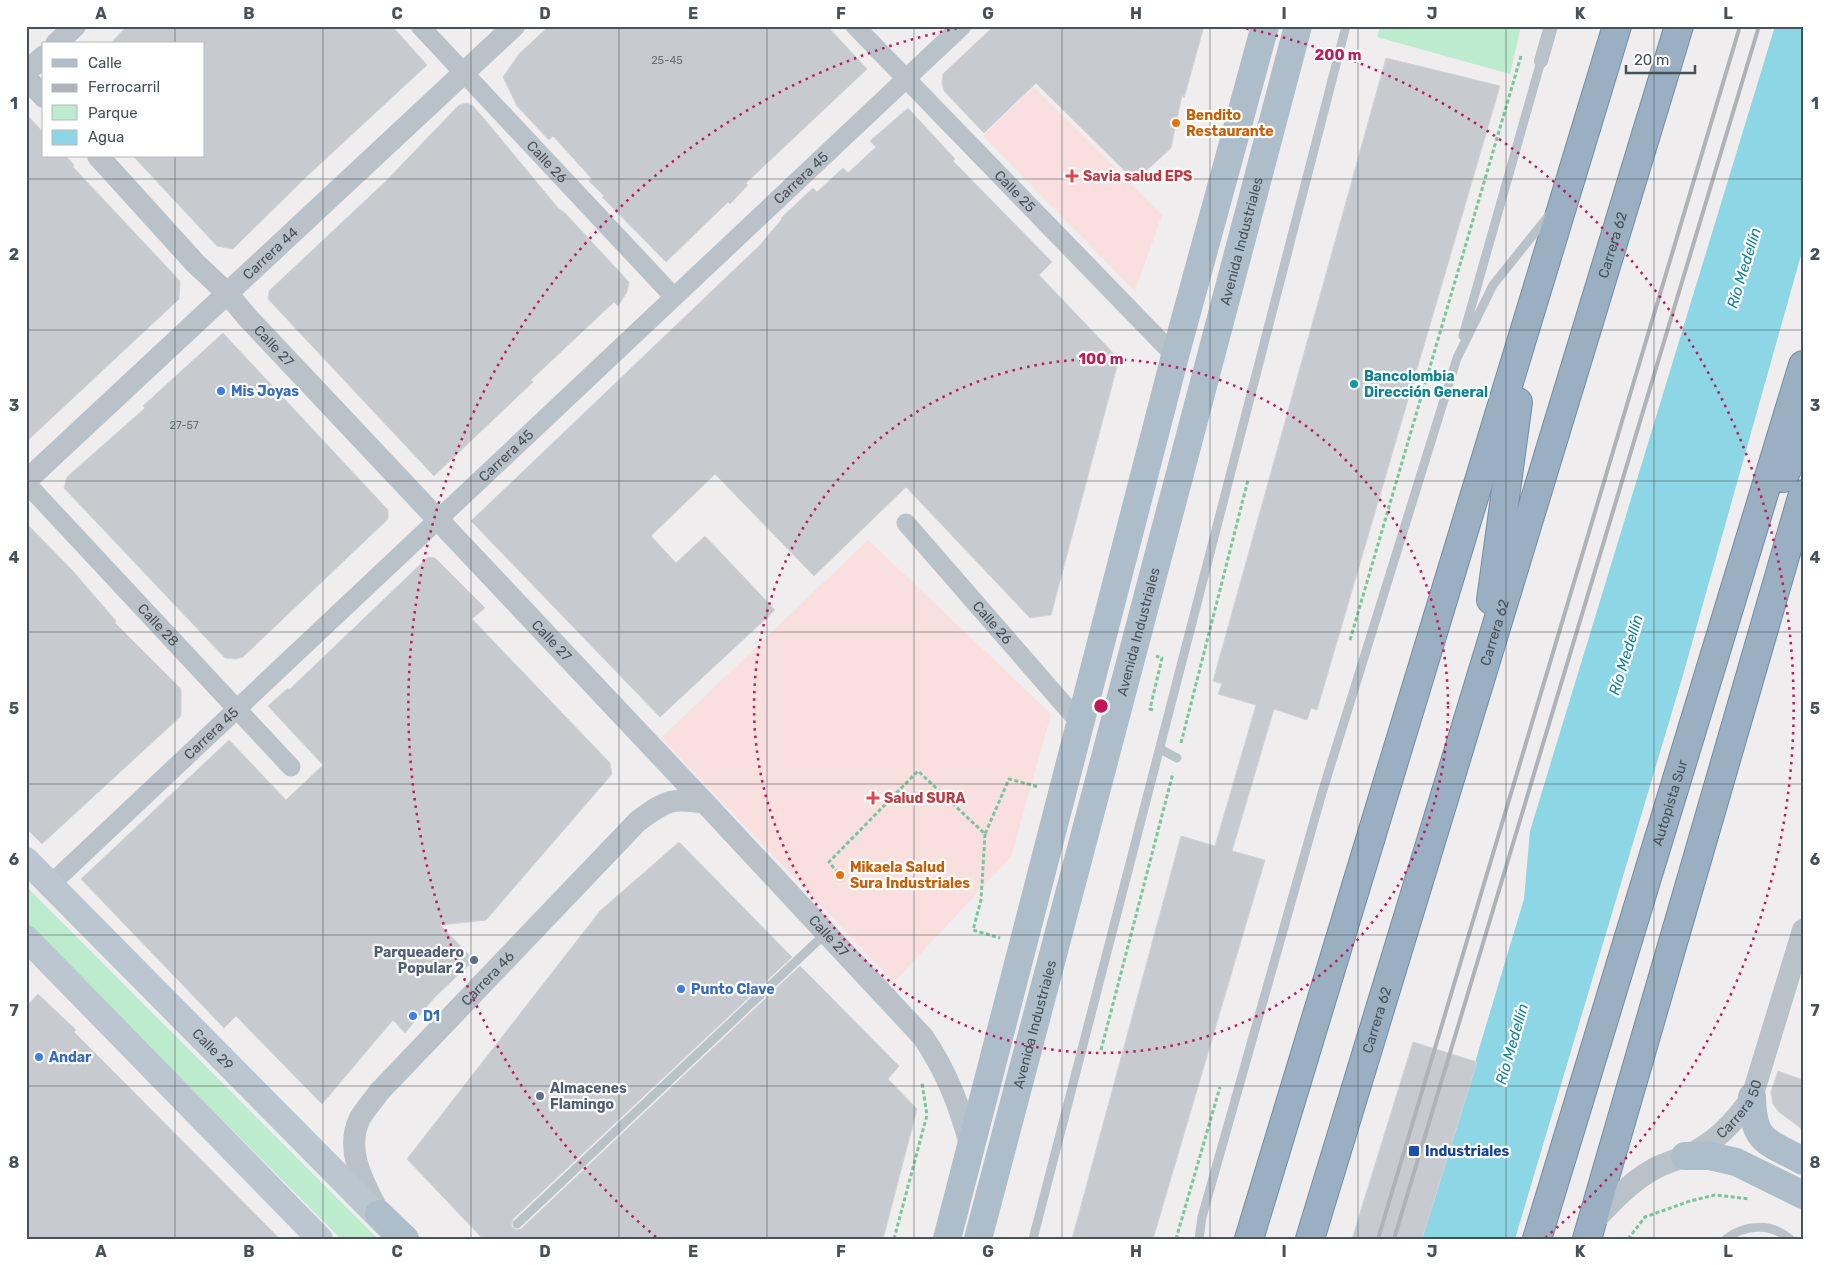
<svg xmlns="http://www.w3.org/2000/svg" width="1829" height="1265" font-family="Rubik,sans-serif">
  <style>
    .medical { fill: #f9dfde }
    .green { fill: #bdebcd }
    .water { fill: #8dd6e5 }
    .building { fill: #c7cacf; stroke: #d1d3d8 }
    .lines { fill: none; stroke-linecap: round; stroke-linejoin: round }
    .trunk-casing { stroke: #738da4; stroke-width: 30 }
    .path { stroke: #78c69c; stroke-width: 3; stroke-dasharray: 4 2.5; stroke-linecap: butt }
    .service { stroke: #b9c2c9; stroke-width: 9 }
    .pedestrian { stroke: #b9c2c9; stroke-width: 14 }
    .minor { stroke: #b9c2c9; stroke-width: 19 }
    .tertiary { stroke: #b9c2c9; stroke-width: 22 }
    .secondary { stroke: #bbc6d0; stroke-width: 26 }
    .primary { stroke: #aebdca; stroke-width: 28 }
    .trunk { stroke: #9aafc2; stroke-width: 28 }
    .rail { stroke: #afb3b7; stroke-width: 4 }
    .grid { fill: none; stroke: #465159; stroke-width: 1; stroke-opacity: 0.55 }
    .ring { fill: none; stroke: #c2185b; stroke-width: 2.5; stroke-dasharray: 2.5 5 }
    .food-dot { fill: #e8710a; stroke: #fff; stroke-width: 2 }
    .health-dot { fill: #e0444e; stroke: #fff; stroke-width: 2 }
    .culture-dot { fill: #0f9aa8; stroke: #fff; stroke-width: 2 }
    .shop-dot { fill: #3f7fe0; stroke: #fff; stroke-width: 2 }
    .service-dot { fill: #5c6f8a; stroke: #fff; stroke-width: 2 }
    .transit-dot { fill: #1a4fb4; stroke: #fff; stroke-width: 2 }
    .labels { text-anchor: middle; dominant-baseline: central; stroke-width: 4.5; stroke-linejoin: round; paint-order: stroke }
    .number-label { font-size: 11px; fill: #666f76 }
    .food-label { font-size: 14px; font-weight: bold; fill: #c56008; stroke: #fff; text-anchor: start }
    .street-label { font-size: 14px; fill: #465159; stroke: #fff }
    .health-label { font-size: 14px; font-weight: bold; fill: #be3a42; stroke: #fff; text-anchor: start }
    .culture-label { font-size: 14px; font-weight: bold; fill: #0d838f; stroke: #fff; text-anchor: start }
    .shop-label { font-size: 14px; font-weight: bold; fill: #366cbe; stroke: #fff; text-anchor: start }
    .service-label { font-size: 14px; font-weight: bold; fill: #4e5e75; stroke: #fff; text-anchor: end }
    .transit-label { font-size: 14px; font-weight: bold; fill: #164399; stroke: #fff; text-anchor: start }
    .water-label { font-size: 15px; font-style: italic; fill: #168096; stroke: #fff }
    .centre { fill: #c2185b; stroke: #fff; stroke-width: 2.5 }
    .ring-label { font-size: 15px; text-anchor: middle; font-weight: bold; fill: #c2185b; stroke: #fff; stroke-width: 4.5; stroke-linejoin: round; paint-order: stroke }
    .neatline { fill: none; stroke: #465159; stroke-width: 2 }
    .grid-label { font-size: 16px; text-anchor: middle; font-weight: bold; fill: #465159 }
  </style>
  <rect width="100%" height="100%" fill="#efeded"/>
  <path class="medical" d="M1034 87 1162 215 1135 291 983 136Z
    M868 540 1051 714 1011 857 894 982 661 738Z"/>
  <path class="green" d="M1380 26H1521L1510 74 1377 37Z
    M26 886 377 1238 376 1239H341L26 923Z"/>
  <path class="water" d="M1775 26H1803V248L1683 675 1515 1239H1422L1524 899 1530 831Z"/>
  <path class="building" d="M127 26H392L427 65 306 177 233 249 217 246 133 156H204V44H110Z
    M549 26H827L867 69 746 183 748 185 730 204 728 202 666 262 602 197 604 196 589 181 592 179 553 136 549 140 517 106 503 77 519 54Z
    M994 26H1204L1184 98 1182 95 1171 148 1135 181 1036 83 984 133 944 91 942 83 943 74Z
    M1386 58 1500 86 1317 710 1311 708 1307 720 1274 709 1232 851 1265 860 1153 1239H1072L1181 836 1215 846 1256 705 1218 694 1222 684 1213 681Z
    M467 103 473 106 486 121 558 208 565 213 629 282 627 292 618 306 614 302 531 380 533 382 434 476 268 299 269 291 386 181 459 105Z
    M908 108 955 159 953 161 1052 262 1039 275 1119 359 1051 615 1030 618 906 487 814 576 715 474 651 536 676 563 705 536 775 610 660 717 471 521 759 246 782 219 781 218 813 188 817 192 843 168 848 173 876 147 870 141Z
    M26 114 44 133V156H66L74 165 73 167 180 281 179 299 26 442Z
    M223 333 388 510V519L243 657 235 659 225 658 64 488 67 477 145 408 143 406Z
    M26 523 72 570 116 621 115 623 181 689V716L42 844 26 828Z
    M428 557 435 558 485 608 472 619 610 763 612 774 486 920 440 925 474 960 435 997 405 1033 393 1020 322 1104 236 1016 224 1028 81 879 229 740 286 800 323 765 268 706 288 688 289 690Z
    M679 842 792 957 513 1219 511 1226 516 1230 521 1229 800 966 899 1066 888 1079 917 1109 883 1239H483L407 1159 600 911Z
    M38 994 76 1030 74 1032 280 1239H26V1007Z
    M1413 1042 1477 1062 1422 1239H1352Z
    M1778 1071 1803 1080V1130L1779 1112 1773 1104 1771 1092Z"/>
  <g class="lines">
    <g class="trunk-casing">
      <g id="trunk">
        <path d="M1783 478 1803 435"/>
        <path d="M1491 600 1518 402"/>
        <path d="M1249 1239 1617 26"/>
        <path id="s12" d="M1310 1239 1679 26"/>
        <path id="s13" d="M1537 1239 1803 365"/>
        <path d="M1587 1239 1803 494"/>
      </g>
    </g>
    <path class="path" d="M1350 640 1521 56
      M1153 710 1150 709 1162 658 1156 656
      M1181 743 1248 480
      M985 834 981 900 973 930 1000 938
      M838 873 829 862 918 771 985 834 1009 779 1039 787
      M1101 1050 1173 773
      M894 1239 927 1115 922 1083
      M1176 1239 1220 1087
      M1628 1239 1645 1217 1690 1201 1715 1195 1750 1199"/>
    <path class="service" d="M1463 336 1541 61
      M1160 749 1177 758
      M517 1224 825 934
      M1033 1239 1346 26
      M1199 1239 1202 1217 1322 793 1457 358 1493 285 1550 214
      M1726 1239C1745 1224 1771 1223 1790 1239"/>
    <path class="pedestrian" d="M1541 61 1551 26"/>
    <g class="minor">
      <path id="s1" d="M420 26 674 297"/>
      <path id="s2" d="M855 26 1175 356"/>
      <path id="s3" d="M26 483 291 767"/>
      <path id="s4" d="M906 523 1080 723"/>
      <path id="s5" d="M51 884 962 26"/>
    </g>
    <g class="tertiary">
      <path d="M56 44 75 26"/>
      <path d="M26 72 44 56"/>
      <path d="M26 78 44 97"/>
      <path id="s6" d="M98 156 195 263 227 293 247 317 705 803 923 1037C947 1072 960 1107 971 1148"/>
      <path id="s7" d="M26 481 514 26"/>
      <path id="s8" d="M378 1211C364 1183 344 1150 360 1118 365 1109 373 1101 379 1092L638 821C666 801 670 797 705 803"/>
      <path id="s9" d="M1592 1223C1611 1203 1628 1184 1652 1170 1662 1164 1673 1161 1684 1157 1714 1144 1734 1123 1752 1097L1803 930"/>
    </g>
    <g class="secondary">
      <path id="s10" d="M26 860 393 1231"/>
      <path d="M26 938 320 1239"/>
    </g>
    <g class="primary">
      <path d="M1752 1097C1753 1143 1767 1141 1803 1161"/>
      <path d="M1685 1156H1710L1736 1162 1803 1195"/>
      <path d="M379 1214 405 1239"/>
      <path d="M947 1239 1175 356 1265 26"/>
      <path id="s11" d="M978 1239 1298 26"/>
    </g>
    <use href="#trunk" class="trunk"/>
    <path class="rail" d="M1378 1239 1740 26
      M1394 1239 1759 26"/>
  </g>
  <path class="grid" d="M175 26V44M323 26V1239M471 26V1239M619 26V1239M767 26V1239M914 26V1239M1062 26V1239M1210 26V1239M1358 26V1239M1506 26V1239M1654 26V1239M175 156V1239M26 179H1803M26 330H1803M26 481H1803M26 632H1803M26 784H1803M26 935H1803M26 1086H1803"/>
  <g class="ring">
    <circle cx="1101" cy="706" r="347"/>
    <path d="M656 1237A693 693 0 0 1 963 27M1239 27A693 693 0 0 1 1546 1237"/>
  </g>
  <g class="food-dot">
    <circle cx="1176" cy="123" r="5"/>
    <circle cx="840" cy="875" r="5"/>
  </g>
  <g class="health-dot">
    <path d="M1069.5 168.5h5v5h5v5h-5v5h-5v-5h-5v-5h5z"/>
    <path d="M870.5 790.5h5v5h5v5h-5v5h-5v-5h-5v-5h5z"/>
  </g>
  <circle class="culture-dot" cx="1354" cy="384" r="5"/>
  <g class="shop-dot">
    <circle cx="221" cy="391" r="5"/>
    <circle cx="681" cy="989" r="5"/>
    <circle cx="413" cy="1016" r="5"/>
    <circle cx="39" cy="1057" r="5"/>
  </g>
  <g class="service-dot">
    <circle cx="474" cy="960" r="5"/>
    <circle cx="540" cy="1096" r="5"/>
  </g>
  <rect class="transit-dot" x="1408" y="1145" width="12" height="12" rx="2.5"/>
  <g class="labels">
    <g class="number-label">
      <text x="667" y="60">25-45</text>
      <text x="184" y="425">27-57</text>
    </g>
    <g class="food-label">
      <text x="1186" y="115">Bendito<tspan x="1186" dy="16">Restaurante</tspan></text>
      <text x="850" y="867">Mikaela Salud<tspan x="850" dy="16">Sura Industriales</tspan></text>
    </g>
    <g class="street-label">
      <text stroke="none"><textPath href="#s1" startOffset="186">Calle 26</textPath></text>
      <text stroke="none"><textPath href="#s5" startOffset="1030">Carrera 45</textPath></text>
      <text stroke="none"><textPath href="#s2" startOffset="230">Calle 25</textPath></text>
      <text stroke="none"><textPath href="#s11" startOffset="1032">Avenida Industriales</textPath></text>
      <text stroke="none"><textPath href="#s12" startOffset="1039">Carrera 62</textPath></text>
      <text stroke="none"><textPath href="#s7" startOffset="334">Carrera 44</textPath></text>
      <text stroke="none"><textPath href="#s6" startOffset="259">Calle 27</textPath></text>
      <text stroke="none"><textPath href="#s5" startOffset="625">Carrera 45</textPath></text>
      <text stroke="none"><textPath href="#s4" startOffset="132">Calle 26</textPath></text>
      <text stroke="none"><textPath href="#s3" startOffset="194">Calle 28</textPath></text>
      <text stroke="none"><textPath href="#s11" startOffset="628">Avenida Industriales</textPath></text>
      <text stroke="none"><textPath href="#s12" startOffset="634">Carrera 62</textPath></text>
      <text stroke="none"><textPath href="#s6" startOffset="664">Calle 27</textPath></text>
      <text stroke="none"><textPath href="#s5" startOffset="220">Carrera 45</textPath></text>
      <text stroke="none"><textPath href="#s13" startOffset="456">Autopista Sur</textPath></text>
      <text stroke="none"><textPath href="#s6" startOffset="1069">Calle 27</textPath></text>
      <text stroke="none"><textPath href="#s8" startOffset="288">Carrera 46</textPath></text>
      <text stroke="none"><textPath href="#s12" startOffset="229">Carrera 62</textPath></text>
      <text stroke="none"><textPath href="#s11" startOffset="222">Avenida Industriales</textPath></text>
      <text stroke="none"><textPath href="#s10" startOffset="266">Calle 29</textPath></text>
      <text stroke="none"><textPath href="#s9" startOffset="190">Carrera 50</textPath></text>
    </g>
    <g class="health-label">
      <text x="1083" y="176">Savia salud EPS</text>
      <text x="884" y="798">Salud SURA</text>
    </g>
    <g class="culture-label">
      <text x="1364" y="376">Bancolombia<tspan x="1364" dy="16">Dirección General</tspan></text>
    </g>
    <g class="shop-label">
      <text x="231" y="391">Mis Joyas</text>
      <text x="691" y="989">Punto Clave</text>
      <text x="423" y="1016">D1</text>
      <text x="49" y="1057">Andar</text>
    </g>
    <g class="service-label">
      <text x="464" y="952">Parqueadero<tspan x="464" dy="16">Popular 2</tspan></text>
      <text x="550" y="1088" text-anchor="start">Almacenes<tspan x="550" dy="16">Flamingo</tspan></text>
    </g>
    <g class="transit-label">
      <text x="1425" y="1151">Industriales</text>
    </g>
    <g class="water-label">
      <text transform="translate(1744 268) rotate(-73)">Río Medellín</text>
      <text transform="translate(1626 655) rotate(-73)">Río Medellín</text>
      <text transform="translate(1512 1044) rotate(-74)">Río Medellín</text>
    </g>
  </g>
  <circle cx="1101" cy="706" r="8" class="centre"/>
  <g class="ring-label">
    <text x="1338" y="60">200 m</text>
    <text x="1101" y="364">100 m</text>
  </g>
  <rect width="1829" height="1265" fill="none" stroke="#ffffff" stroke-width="55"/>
  <rect x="42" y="42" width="162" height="115" fill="#ffffff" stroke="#b5b9bd"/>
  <rect x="52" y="59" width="25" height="8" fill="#aebdca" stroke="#b5b9bd"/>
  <text x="88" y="68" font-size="15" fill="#465159">Calle</text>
  <rect x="52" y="84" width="25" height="8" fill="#afb3b7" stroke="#b5b9bd"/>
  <text x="88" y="92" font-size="15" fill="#465159">Ferrocarril</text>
  <rect x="52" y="105" width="25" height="15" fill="#bdebcd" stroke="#b5b9bd"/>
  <text x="88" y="118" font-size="15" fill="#465159">Parque</text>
  <rect x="52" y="130" width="25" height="15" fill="#8dd6e5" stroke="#b5b9bd"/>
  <text x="88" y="142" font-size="15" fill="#465159">Agua</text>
  <path d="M1626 65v8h69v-8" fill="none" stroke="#465159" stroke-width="2.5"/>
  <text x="1634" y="65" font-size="15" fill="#465159" stroke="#ffffff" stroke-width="4" paint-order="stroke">20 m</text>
  <rect x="28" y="28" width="1774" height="1210" class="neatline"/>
  <g class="grid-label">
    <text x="101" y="19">A</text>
    <text x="249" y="19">B</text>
    <text x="397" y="19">C</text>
    <text x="545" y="19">D</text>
    <text x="693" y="19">E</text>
    <text x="841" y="19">F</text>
    <text x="988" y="19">G</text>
    <text x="1136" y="19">H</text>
    <text x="1284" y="19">I</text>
    <text x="1432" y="19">J</text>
    <text x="1580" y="19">K</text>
    <text x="1728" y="19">L</text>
    <text x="14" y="109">1</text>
    <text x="1815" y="109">1</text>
    <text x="14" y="260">2</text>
    <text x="1815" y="260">2</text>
    <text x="14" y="411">3</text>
    <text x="1815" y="411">3</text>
    <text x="14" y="563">4</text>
    <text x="1815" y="563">4</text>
    <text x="14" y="714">5</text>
    <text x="1815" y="714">5</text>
    <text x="14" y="865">6</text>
    <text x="1815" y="865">6</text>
    <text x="14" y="1016">7</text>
    <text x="1815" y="1016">7</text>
    <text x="14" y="1168">8</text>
    <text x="1815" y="1168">8</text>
    <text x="101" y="1257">A</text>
    <text x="249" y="1257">B</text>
    <text x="397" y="1257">C</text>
    <text x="545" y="1257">D</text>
    <text x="693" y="1257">E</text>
    <text x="841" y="1257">F</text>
    <text x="988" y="1257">G</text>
    <text x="1136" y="1257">H</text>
    <text x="1284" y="1257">I</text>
    <text x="1432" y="1257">J</text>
    <text x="1580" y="1257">K</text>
    <text x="1728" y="1257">L</text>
  </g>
</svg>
